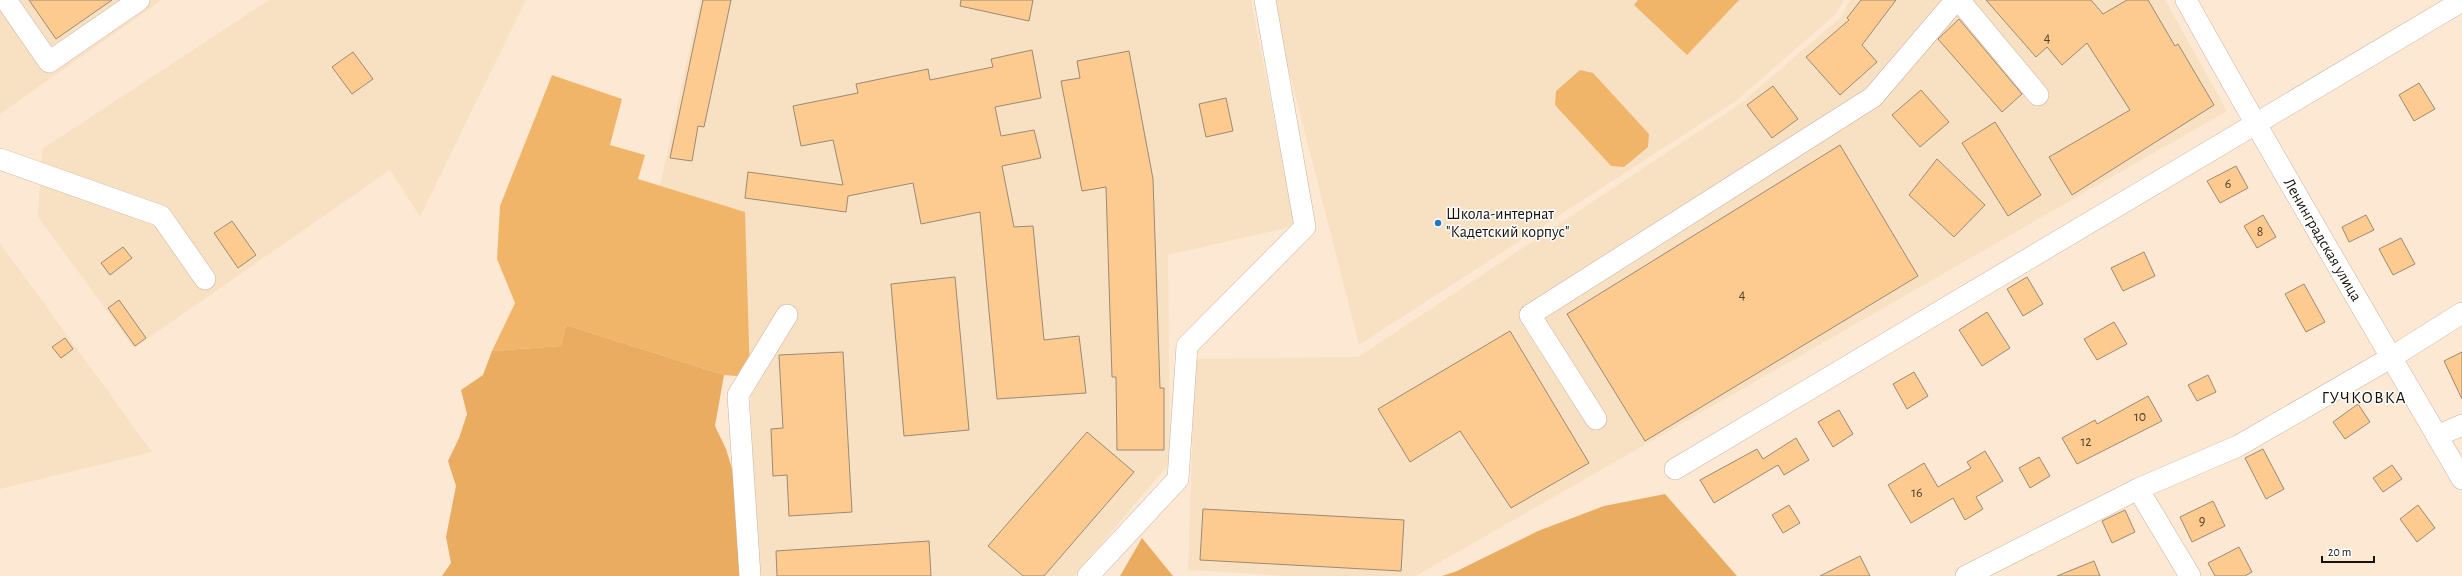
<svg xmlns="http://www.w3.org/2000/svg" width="2462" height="576" font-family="'Alegreya Sans',sans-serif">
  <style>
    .built { fill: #f8e0c3 }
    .green { fill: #f1b56a }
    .forest { fill: #e9ac60 }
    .building { fill: #fdcb90; stroke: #9b8a75 }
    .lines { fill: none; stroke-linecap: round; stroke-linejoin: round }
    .minor-casing { stroke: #c7b49f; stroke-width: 22 }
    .minor { stroke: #fff; stroke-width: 21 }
    .poi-dot { fill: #2378c6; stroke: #fff; stroke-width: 1.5 }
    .labels { text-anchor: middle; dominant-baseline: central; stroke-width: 3; stroke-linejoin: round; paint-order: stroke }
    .number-label { font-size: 14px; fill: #50402b }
    .poi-label { font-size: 16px; fill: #171109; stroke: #fff; text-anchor: start }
    .street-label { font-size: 16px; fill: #171109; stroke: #fff }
    .neighbourhood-label { font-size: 17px; letter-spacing: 1px; fill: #171109; stroke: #fff }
  </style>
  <rect width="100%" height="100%" fill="#fde9d3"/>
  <path class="built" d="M0 0H162L0 114Z
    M269 0H526L420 217 390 170 134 348 38 217 42 149Z
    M700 0H1251L1295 226 1168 255 1170 463 1074 576H755L750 377 660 186Z
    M1271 0H1844L1837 13 1736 101 1359 345Z
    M1850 0H2165L2227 111 1416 576H1288L1188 570 1195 359 1358 357 1740 104 1841 17Z
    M0 243 152 452 0 489Z"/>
  <path class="green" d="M1638 0H1739L1687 55 1634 5Z
    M1580 70 1593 73 1649 134 1648 147 1624 167 1611 166 1555 105 1556 91Z
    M552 75 622 99 610 145 645 155 638 179 745 212 750 377 724 375 566 325 561 346 492 351 515 303 497 259 500 206Z"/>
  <path class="forest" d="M566 325 724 375 715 426 726 449 742 502 741 576H442L451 563 446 537 456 486 448 461 459 438 467 414 461 390 483 375 492 351 561 346Z
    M1665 494 1737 576H1442L1457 571 1538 531 1604 506Z
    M1142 538 1173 576H1120Z"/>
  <path class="building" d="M29 0H112L56 39Z
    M703 0H731L704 127 698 126 692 161 670 158Z
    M961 0H1033L1029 21 960 6Z
    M1861 0H1896L1862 45 1877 62 1840 95 1806 57 1849 20 1847 18Z
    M1986 0H2091L2103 14 2127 0H2148L2175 46 2178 44 2214 105 2072 195 2049 157 2130 110 2087 43 2062 65 2047 47 2036 57Z
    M1959 19 2022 94 2002 112 1938 39Z
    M1032 50 1041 98 995 107 1001 136 1034 130 1041 158 1002 166 1014 227 1033 226 1044 340 1079 336 1086 393 997 399 980 212 921 224 913 183 848 196 846 212 745 198 748 172 843 185 833 140 801 146 793 106 858 93 856 84 928 69 930 80 993 67 991 59Z
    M1129 51 1153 179 1160 388H1164V450H1117L1116 377H1112L1106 187 1082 191 1061 81 1080 78 1077 61Z
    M353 52 373 79 352 94 332 67Z
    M2419 83 2435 109 2414 121 2399 95Z
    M1773 86 1798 119 1772 138 1747 105Z
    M1921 90 1949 122 1920 147 1892 115Z
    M1226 98 1233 131 1206 137 1199 104Z
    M1995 122 2041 195 2008 216 1962 143Z
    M1840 145 1918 276 1645 441 1567 314Z
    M1937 159 1985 205 1954 237 1909 195Z
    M2236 166 2248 188 2220 203 2207 181Z
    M2263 215 2276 237 2257 248 2244 226Z
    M2366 215 2374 230 2349 242 2342 227Z
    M232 221 256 255 238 268 214 233Z
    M2401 238 2415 264 2393 275 2379 249Z
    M123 247 132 258 110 275 101 263Z
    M2144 252 2155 276 2123 291 2111 268Z
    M955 277 969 430 904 436 891 284Z
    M2027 277 2043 304 2023 316 2007 289Z
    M2304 284 2325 322 2306 332 2285 294Z
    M119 300 146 338 135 346 108 308Z
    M1987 312 2010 348 1982 366 1959 330Z
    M2114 322 2127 344 2097 360 2084 339Z
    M1510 331 1589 463 1511 508 1460 431 1410 462 1378 409Z
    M65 338 73 349 61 358 52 347Z
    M843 352 852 512 789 516 787 475 773 476 771 429 783 428 779 355Z
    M2462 352V399L2444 361Z
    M1914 372 1928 396 1907 409 1893 384Z
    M2208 375 2216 392 2197 401 2188 385Z
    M2148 396 2162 421 2077 464 2062 438 2095 420 2097 424Z
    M2358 404 2370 422 2345 439 2333 422Z
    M1839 410 1853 434 1833 447 1818 422Z
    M1087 432 1134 472 1044 576H1023L988 546Z
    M1796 438 1809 460 1784 475 1778 465 1714 503 1700 480 1757 449 1763 459Z
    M2263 449 2284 489 2266 499 2245 458Z
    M1985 451 2003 481 1976 497 1983 509 1965 520 1953 498 1911 523 1888 485 1924 463 1938 487 1971 468 1967 462Z
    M2039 457 2050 476 2030 488 2019 468Z
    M2392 465 2402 479 2383 492 2373 478Z
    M2213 501 2225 526 2192 542 2180 517Z
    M1789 505 1800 523 1783 533 1772 515Z
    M2418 505 2435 528 2417 542 2400 519Z
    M1203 509 1404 520 1401 571 1200 560Z
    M2125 510 2135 532 2112 543 2102 521Z
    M929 541 931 576H777L776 551Z
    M2239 547 2252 572 2245 576H2215L2208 563Z
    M1860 556 1870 576H1820Z
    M2094 561 2100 576H2057Z"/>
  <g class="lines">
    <g class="minor-casing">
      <g id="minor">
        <path d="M6 0 49 62 139 0"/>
        <path d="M1959 0 2038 95"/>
        <path id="s1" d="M2186 0C2275 161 2370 320 2462 479"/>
        <path d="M0 159 161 216 205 279"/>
        <path d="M1596 419 1530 315 1873 97 1956 0"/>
        <path d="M2437 436 2462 425"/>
        <path d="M1675 469 2462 1"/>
        <path d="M2138 489 2190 576"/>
        <path d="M750 576 738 395 787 315"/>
        <path d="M1088 576 1178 479 1187 346 1305 227 1265 0"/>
        <path d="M1966 576 2138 489 2238 446 2392 357 2462 313"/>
      </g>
    </g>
    <use href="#minor" class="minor"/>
  </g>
  <circle class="poi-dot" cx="1438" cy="223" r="4"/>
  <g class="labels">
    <g class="number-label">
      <text x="2047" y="38">4</text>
      <text x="2228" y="184">6</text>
      <text x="2260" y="232">8</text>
      <text x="1742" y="295">4</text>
      <text x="2140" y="417">10</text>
      <text x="2086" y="442">12</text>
      <text x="1917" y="493">16</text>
      <text x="2202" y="521">9</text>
    </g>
    <g class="poi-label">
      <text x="1446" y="214">Школа-интернат<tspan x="1446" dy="18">"Кадетский корпус"</tspan></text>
    </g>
    <g class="street-label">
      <text stroke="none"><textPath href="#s1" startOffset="276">Ленинградская улица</textPath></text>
    </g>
    <g class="neighbourhood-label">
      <text x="2364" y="397">ГУЧКОВКА</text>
    </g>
  </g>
  <path d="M2322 556v6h52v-6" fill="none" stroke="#171109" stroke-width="2"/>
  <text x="2328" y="556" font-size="12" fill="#171109" stroke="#ffffff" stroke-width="3" paint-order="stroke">20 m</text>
</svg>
